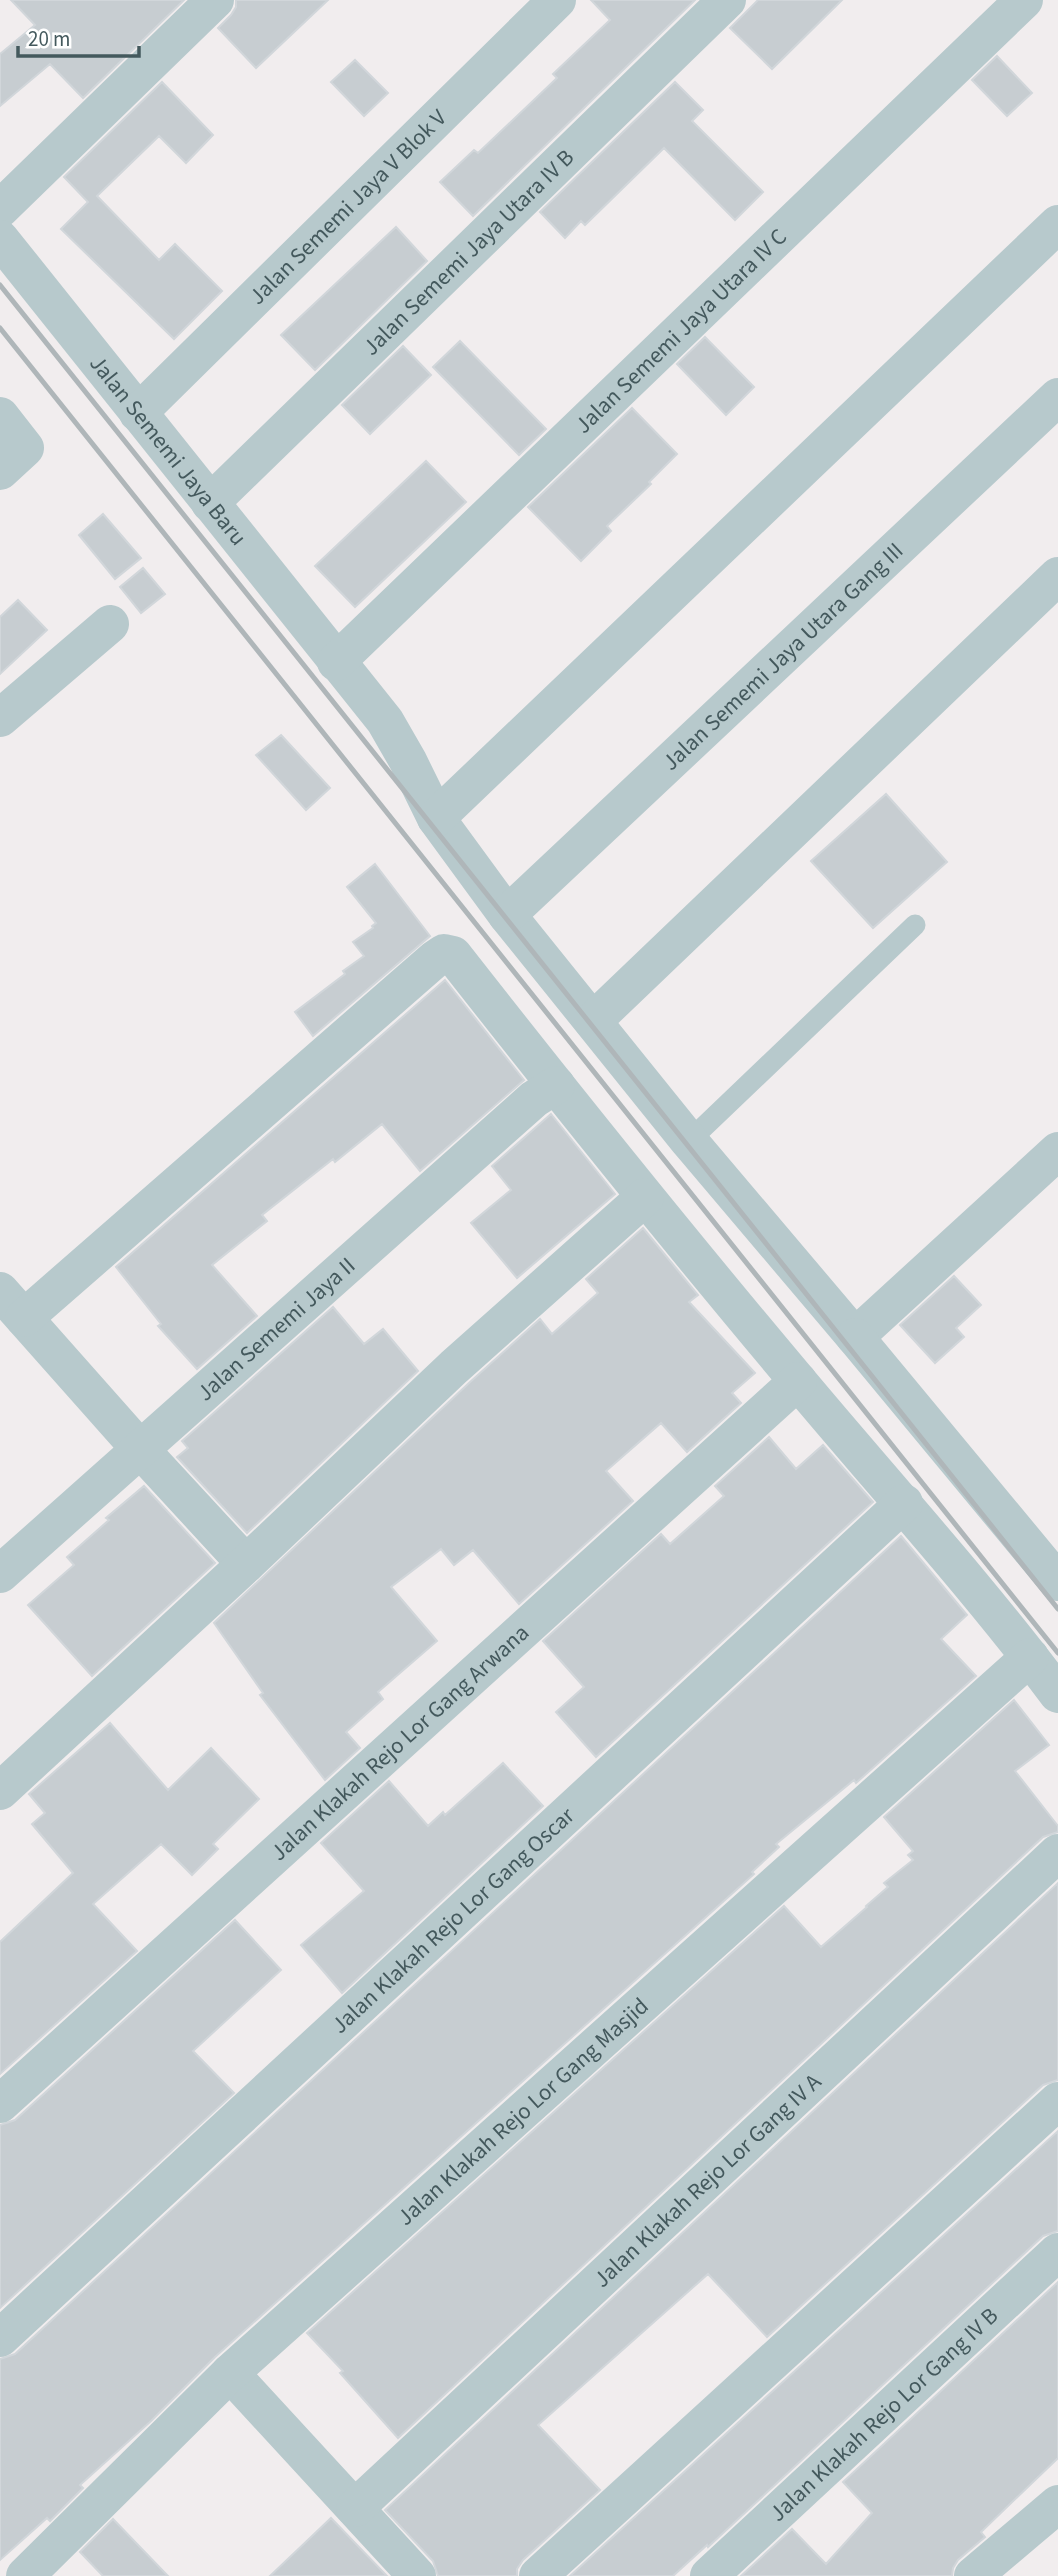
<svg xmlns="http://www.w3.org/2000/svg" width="1058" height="2576" font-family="'Source Sans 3',sans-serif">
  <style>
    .building { fill: #c7cdd1; stroke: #d1d6da; stroke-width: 2 }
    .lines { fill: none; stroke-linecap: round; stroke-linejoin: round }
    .service { stroke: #b7c9cc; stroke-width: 21 }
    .minor { stroke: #b7c9cc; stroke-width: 38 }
    .rail { stroke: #afb6b9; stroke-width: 5 }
    .labels { text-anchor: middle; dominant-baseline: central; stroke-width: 5; stroke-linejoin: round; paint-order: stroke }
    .street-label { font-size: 23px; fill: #44595d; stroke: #fff }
  </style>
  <rect width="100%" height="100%" fill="#f1edee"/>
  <path class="building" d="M11 0H184L83 98 50 64 0 106V54L35 25Z
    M236 0H328L256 68 218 28 231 15 236 7Z
    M591 0H695L473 216 440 182 474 150 478 153 557 78 553 74 610 20Z
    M758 0H842L772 69 730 28Z
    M997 56 1032 93 1007 116 972 80Z
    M355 60 388 93 364 116 331 82Z
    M162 82 213 135 186 163 159 136 97 196 159 260 175 244 222 291 174 339 61 229 88 202 64 177Z
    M675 82 703 110 692 121 763 192 735 220 664 148 585 225 581 221 565 238 540 212Z
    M396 227 427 261 315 370 281 335Z
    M705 337 754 387 726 415 677 364Z
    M460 341 546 429 519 455 433 367Z
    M403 346 431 375 370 434 342 405Z
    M632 408 677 454 649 482 651 484 607 526 611 531 581 561 528 507Z
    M426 461 466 502 355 607 315 566Z
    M103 514 141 558 115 579 79 535Z
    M143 568 165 594 141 613 120 587Z
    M18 600 47 630 0 674V617Z
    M281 735 330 788 306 810 256 755Z
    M886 794 947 862 873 928 811 861Z
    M375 864 430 936 313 1036 295 1012 345 974 343 971 364 956 353 942 373 928 372 926 376 923 347 887Z
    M445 980 524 1080 420 1171 382 1124 335 1162 333 1159 262 1215 267 1221 212 1265 257 1316 197 1369 158 1326 161 1324 116 1267Z
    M551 1114 615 1194 517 1278 471 1223 511 1190 492 1166Z
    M643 1228 698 1295 689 1302 755 1373 732 1393 741 1403 687 1452 661 1423 606 1471 633 1501 519 1604 473 1550 454 1565 441 1549 391 1587 437 1641 378 1692 383 1699 346 1732 360 1748 325 1780 260 1695 263 1693 214 1623 469 1383 540 1319 552 1334 598 1293 586 1279Z
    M954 1276 981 1305 956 1328 964 1337 935 1363 900 1325Z
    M333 1307 364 1344 383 1329 418 1371 247 1533 177 1457 188 1448 182 1441Z
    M769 1437 796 1469 823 1445 873 1502 596 1757 556 1712 584 1687 543 1641 661 1534 670 1544 724 1496 715 1486Z
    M144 1486 215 1563 92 1676 28 1605 74 1565 67 1557 109 1520 106 1518Z
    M901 1536 967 1615 941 1639 976 1676 856 1783 854 1780 776 1844 779 1847 752 1872 754 1874 215 2357 151 2421 80 2485 83 2488 50 2521 47 2518 0 2560V2359L15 2354Z
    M1014 1700 1049 1745 1015 1771 1058 1826V1832L1043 1837 398 2438 340 2373 343 2371 307 2333 784 1906 821 1947 867 1907 866 1906 888 1887 884 1883 913 1860 908 1855 913 1851 884 1817Z
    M110 1723 168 1790 211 1748 259 1799 213 1844 218 1849 192 1875 161 1844 93 1904 137 1951 0 2074V1942L73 1873 32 1824 45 1813 29 1794Z
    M503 1763 543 1806 342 1993 301 1945 364 1891 321 1843 389 1781 428 1826 443 1812 445 1815Z
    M1058 1883V2080L1043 2085 767 2337 708 2274 538 2425 600 2490 523 2560 517 2569V2576H438L433 2561 385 2510Z
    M235 1920 281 1970 193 2051 234 2093 0 2308V2125L15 2120Z
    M1058 2131V2231L1043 2236 708 2547 707 2545 673 2576H570Z
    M1058 2282V2458L981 2532 985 2537 958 2560 953 2568 952 2576H741L792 2529 826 2564 872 2513 843 2482Z
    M331 2518 387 2576H270Z
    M113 2519 168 2576H103L80 2552Z"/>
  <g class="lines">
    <path class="service" d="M689 1141 915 925"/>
    <g class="minor">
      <path d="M0 209 215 0"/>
      <path id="s1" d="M0 239 385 721 408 761 436 818 507 915 689 1141 855 1337 1058 1151"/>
      <path id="s2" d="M138 413 557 0"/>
      <path d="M0 416 25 448 0 471"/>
      <path id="s3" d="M210 503 727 0"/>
      <path id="s4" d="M336 662 1024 0"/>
      <path d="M0 718 110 624"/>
      <path d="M436 818 1058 224"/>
      <path id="s5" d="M507 915 1058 397"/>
      <path d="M593 1021 1058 576"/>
      <path d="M0 1291 140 1449 246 1564"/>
      <path d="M24 1318 435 959 444 953 453 955C565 1098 679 1240 797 1380 884 1484 976 1585 1058 1694"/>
      <path d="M855 1337 1058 1582"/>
      <path id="s6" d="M0 1574 534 1099 556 1085"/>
      <path d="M0 1791 246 1564 454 1367 645 1197"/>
      <path id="s7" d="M0 2104 798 1381"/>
      <path id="s8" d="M0 2338 904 1503"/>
      <path d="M230 2373 417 2576"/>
      <path id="s9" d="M355 2508 1058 1853"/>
      <path id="s10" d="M25 2576 230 2373 1030 1657"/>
      <path d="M538 2576 1058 2101"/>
      <path id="s11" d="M709 2576 1058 2252"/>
      <path d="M973 2576 1058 2504"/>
    </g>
    <path class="rail" d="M0 285 1058 1609
      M0 328 1058 1653"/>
  </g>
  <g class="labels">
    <g class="street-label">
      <text stroke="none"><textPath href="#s2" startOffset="294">Jalan Sememi Jaya V Blok V</textPath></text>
      <text stroke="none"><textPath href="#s3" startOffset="360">Jalan Sememi Jaya Utara IV B</textPath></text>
      <text stroke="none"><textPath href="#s4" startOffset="478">Jalan Sememi Jaya Utara IV C</textPath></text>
      <text stroke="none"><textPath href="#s1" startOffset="270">Jalan Sememi Jaya Baru</textPath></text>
      <text stroke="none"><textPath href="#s5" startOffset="378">Jalan Sememi Jaya Utara Gang III</textPath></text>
      <text stroke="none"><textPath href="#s6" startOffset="369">Jalan Sememi Jaya II</textPath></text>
      <text stroke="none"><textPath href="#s7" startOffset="539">Jalan Klakah Rejo Lor Gang Arwana</textPath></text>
      <text stroke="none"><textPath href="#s8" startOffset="616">Jalan Klakah Rejo Lor Gang Oscar</textPath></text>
      <text stroke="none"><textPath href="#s10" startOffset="681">Jalan Klakah Rejo Lor Gang Masjid</textPath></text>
      <text stroke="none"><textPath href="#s9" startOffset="481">Jalan Klakah Rejo Lor Gang IV A</textPath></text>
      <text stroke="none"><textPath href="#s11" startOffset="238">Jalan Klakah Rejo Lor Gang IV B</textPath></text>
    </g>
  </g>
  <path d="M18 46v10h121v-10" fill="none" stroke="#44595d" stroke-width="3.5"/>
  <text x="28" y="46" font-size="21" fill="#44595d" stroke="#ffffff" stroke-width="5" paint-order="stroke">20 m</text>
</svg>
